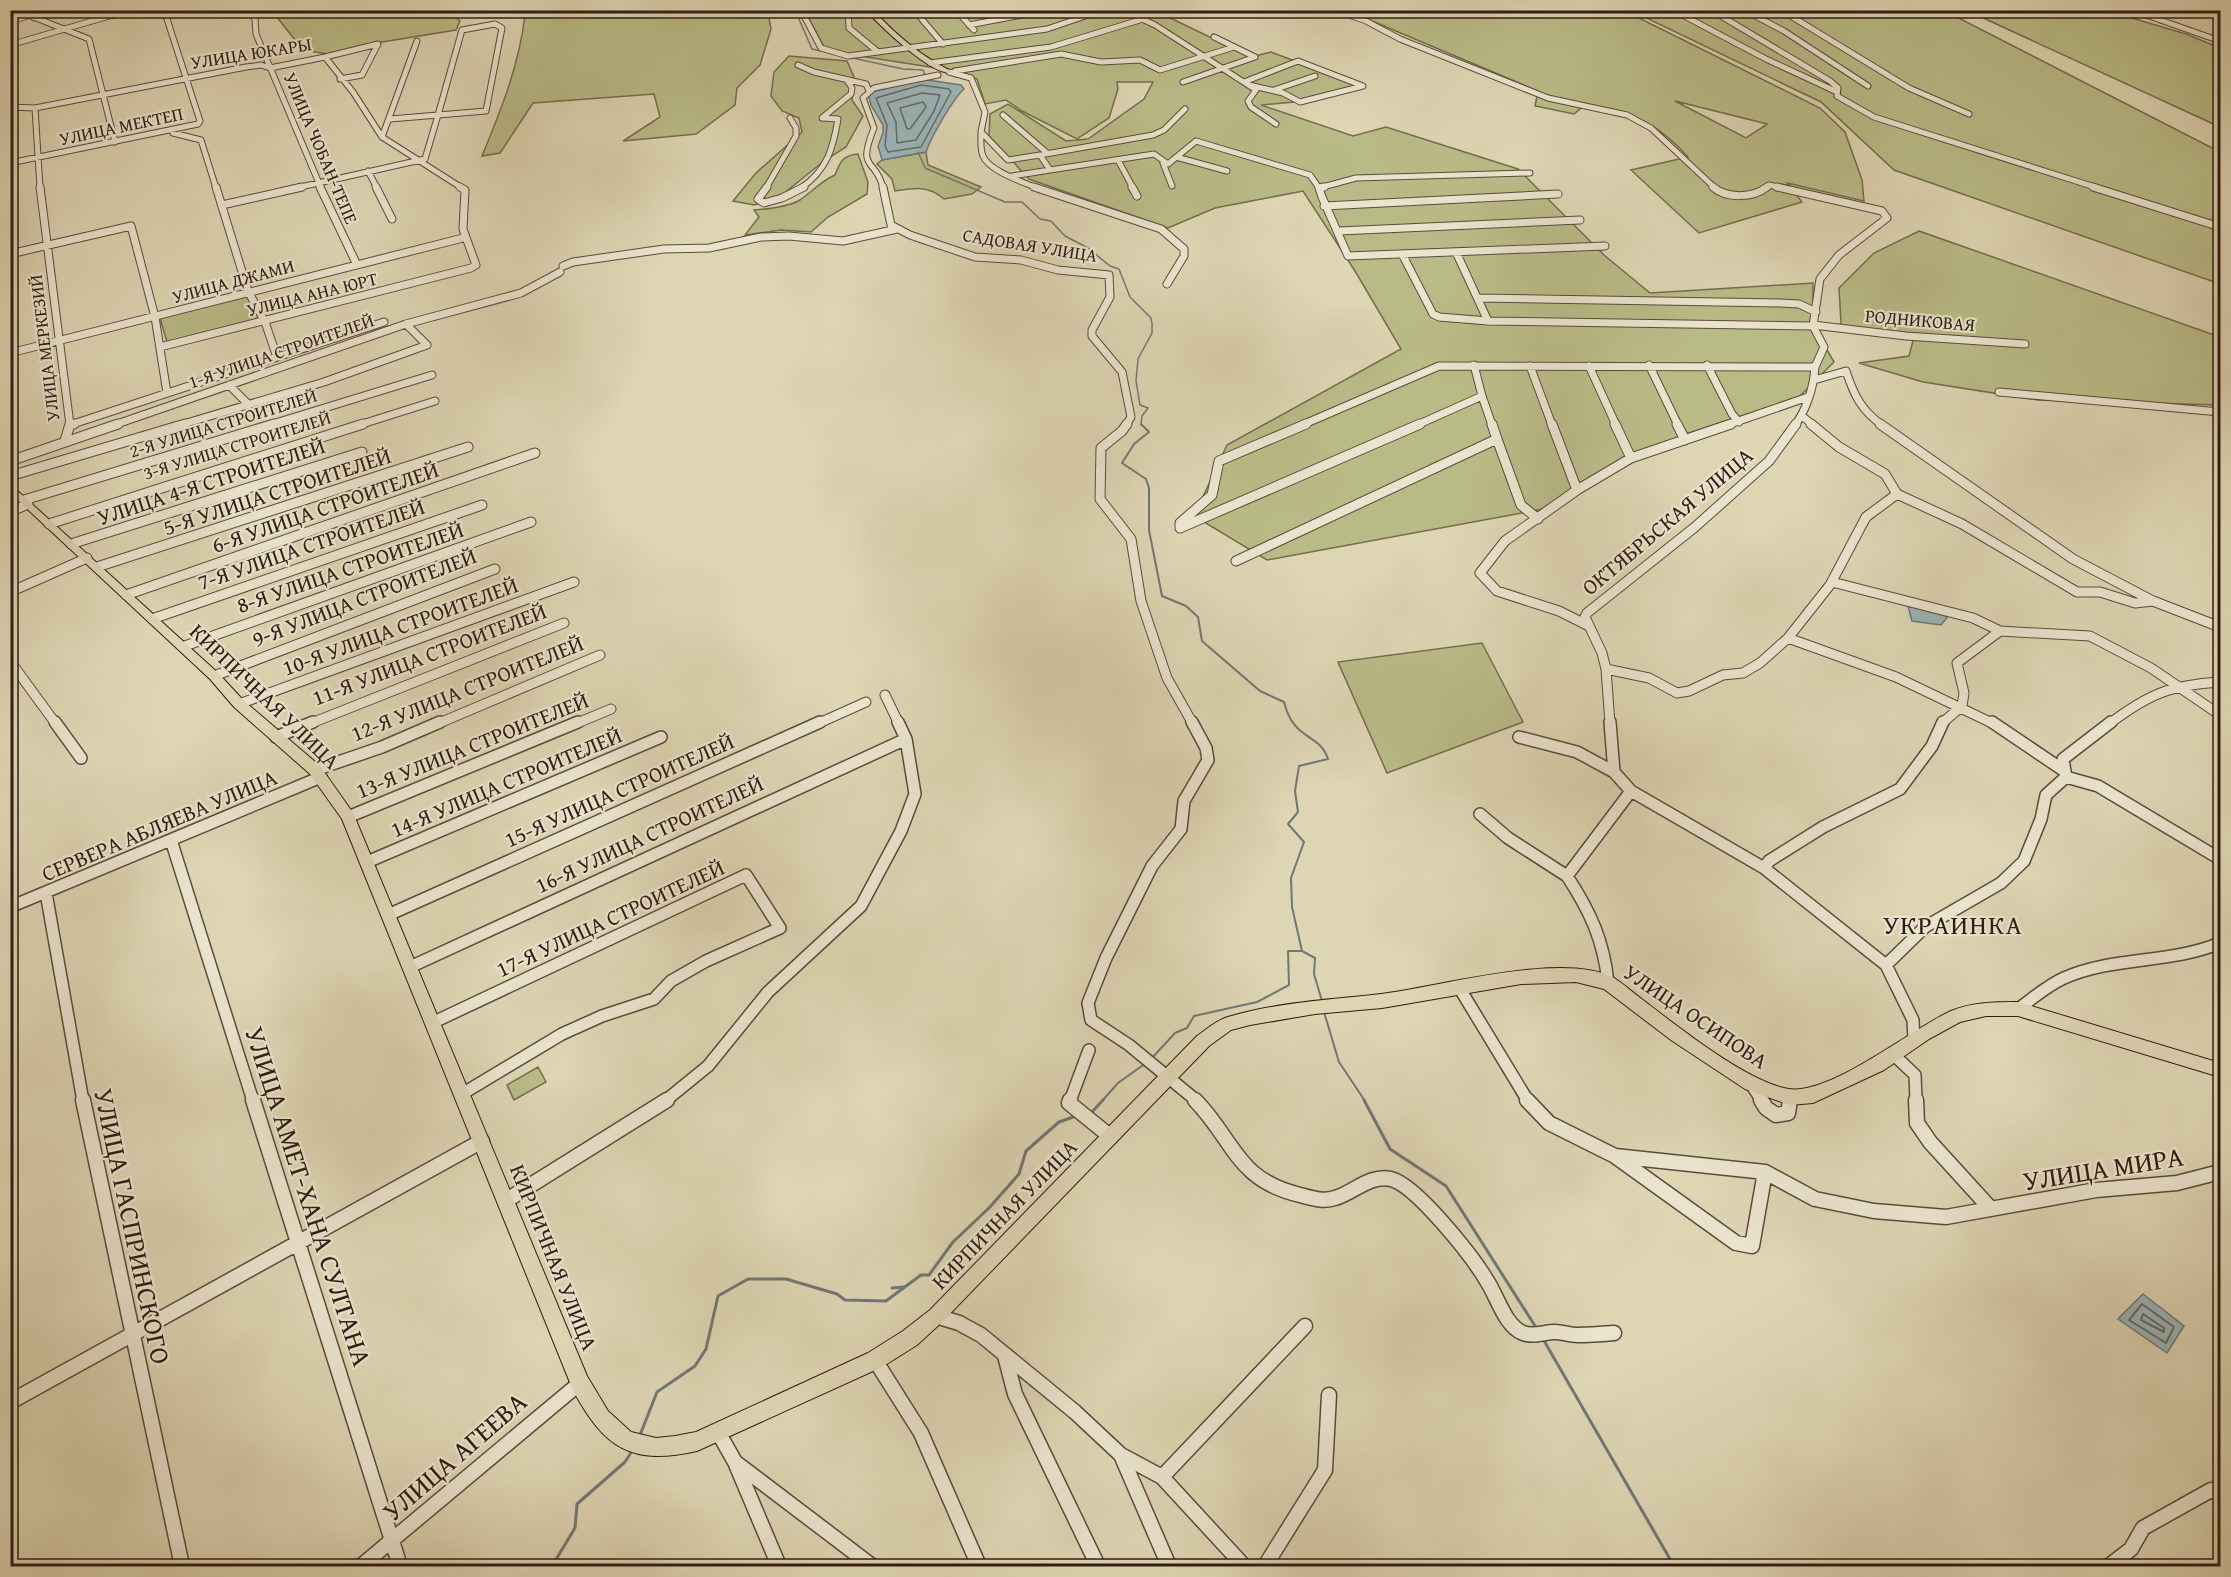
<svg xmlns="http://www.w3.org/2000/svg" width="2231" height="1577" font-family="'Gentium Book Plus',serif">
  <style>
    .green { fill: #b9bb87; stroke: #756c4d; stroke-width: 1.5; fill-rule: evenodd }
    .water { fill: #9ab5b9; stroke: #707877; stroke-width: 1.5 }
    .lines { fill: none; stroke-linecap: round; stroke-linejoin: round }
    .shore-far1 { stroke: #666866; stroke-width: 1.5 }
    .shore { stroke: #666866; stroke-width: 2 }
    .stream-far2 { stroke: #707877; stroke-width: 1.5 }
    .stream-far1 { stroke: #707877; stroke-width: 2 }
    .stream { stroke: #707877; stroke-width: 3 }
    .minor-far4-casing { stroke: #5c4a3b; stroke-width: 7 }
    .minor-far3-casing { stroke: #5c4a3b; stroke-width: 9 }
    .minor-far2-casing { stroke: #5c4a3b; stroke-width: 11 }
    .minor-far1-casing { stroke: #5c4a3b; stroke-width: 14 }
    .minor-casing { stroke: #5c4a3b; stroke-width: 17 }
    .major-casing { stroke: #311c13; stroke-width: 2 }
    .minor-far4 { stroke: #eae4ce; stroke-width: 5 }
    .minor-far3 { stroke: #eae4ce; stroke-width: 7 }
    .minor-far2 { stroke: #eae4ce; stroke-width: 9 }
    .minor-far1 { stroke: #eae4ce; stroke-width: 11 }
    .minor { stroke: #eae4ce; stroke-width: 14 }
    .major { fill: #ded5b3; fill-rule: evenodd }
    .labels { text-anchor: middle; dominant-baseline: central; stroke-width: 4.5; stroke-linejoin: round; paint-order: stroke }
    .far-street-label { font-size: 18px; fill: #311c13; stroke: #eae4ce }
    .street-label { font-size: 22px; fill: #311c13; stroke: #eae4ce }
    .quarter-label { font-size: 26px; letter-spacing: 1.5px; fill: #311c13; stroke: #eae4ce }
    .near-street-label { font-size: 27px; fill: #311c13; stroke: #eae4ce }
  </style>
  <rect width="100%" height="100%" fill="#ded5b3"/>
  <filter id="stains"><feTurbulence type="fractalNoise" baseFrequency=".00333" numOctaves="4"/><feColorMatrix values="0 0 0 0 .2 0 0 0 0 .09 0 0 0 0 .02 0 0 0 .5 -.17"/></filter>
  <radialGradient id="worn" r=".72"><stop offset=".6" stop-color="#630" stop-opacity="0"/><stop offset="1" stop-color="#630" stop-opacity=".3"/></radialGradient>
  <path class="green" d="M395 10 392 13 429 11 435 15 452 14 460 21 456 30 376 43 328 54 303 50 272 11Z
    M539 10 755 11 769 18 771 29 760 65 737 88 735 105 696 134 623 141 660 117 654 94 533 103 500 153 482 156C501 110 519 66 525 15Z
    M1607 10 1633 15 1820 108 1845 132 1862 180 1864 201 1787 183 1802 202 1699 233 1631 170 1688 157C1654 120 1634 114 1585 105L1574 114 1535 106 1538 91 1365 18 1340 11ZM1675 101 1767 124 1766 125 1746 138Z
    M805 11H1156L1251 57 1271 52 1359 85 1294 102 1261 105 1353 136 1386 127 1518 169 1604 255 1650 293 1813 283V326L1834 362 1799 397 1689 433 1631 458 1543 509 1267 560 1194 516 1227 445 1401 349 1355 271 1303 191 1215 208 1168 228 1029 179 989 136 990 114 1008 104 1066 141 1088 139 1144 99 1153 82H1117L1118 89 1109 118 1077 139 1022 111 1006 100 985 104 977 79 960 72 965 68 949 70 847 54 824 47Z
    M1632 11H1945L2220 152V284L1894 170 1821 102Z
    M1968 11H2108L2186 34 2220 48V127Z
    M789 56 847 61 854 77 852 100 863 116 846 147 824 161 778 198 754 205 733 201 756 173 802 132 799 118 782 111 771 96 774 72Z
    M926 152 928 165 981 187 972 194 944 199C928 185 914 188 895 191L892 179 877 164 882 160Z
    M858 154 868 182 867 194 828 217 811 232 781 230 745 235 759 217 754 210C768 209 788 207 800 200 813 191 821 181 835 175 840 162 843 155 858 154Z
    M1919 231 2220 337V405L2038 400 1923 382 1859 363 1909 356 1914 337 1838 327 1841 323 1839 288 1874 253Z
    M248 296 259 319 167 342 160 318Z
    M1482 643 1523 722 1387 773 1338 662Z
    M538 1067 546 1082 514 1100 507 1085Z"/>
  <path class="water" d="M921 79 961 85 964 89C953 99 931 137 926 152L882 160 878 146 883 133V125L871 105 868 93Z
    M1908 606 1946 616 1947 618 1941 625 1912 621Z
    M2143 1294 2184 1326 2167 1353 2118 1319Z"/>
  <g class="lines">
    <path class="shore-far1" d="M921 85 949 89 951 92 921 147 888 152 885 146 887 125 876 98Z
      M922 93 940 95 934 111 916 140 897 143 896 122 887 103Z
      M923 102 926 107 910 129H907L900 108Z"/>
    <path class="shore" d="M2142 1304 2174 1327 2166 1343 2129 1320Z
      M2143 1314 2164 1328V1332L2141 1320Z"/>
    <path class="stream-far2" d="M795 10 812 49 903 69 923 70 925 75
      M918 152 925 168 1005 202H1022L1040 219 1051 221 1065 236 1088 248 1110 266 1119 269 1130 297 1151 318 1152 324V333L1138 359 1136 381 1140 405 1148 408 1142 416 1141 425"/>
    <path class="stream-far1" d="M1141 424 1149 432 1134 444 1122 463 1146 479 1149 488V530L1162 596 1186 606 1198 617 1202 641 1260 691 1284 702C1294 742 1319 732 1328 759L1299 766 1295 791 1298 812 1288 824 1304 842 1291 878 1292 907 1302 951 1315 958 1314 974 1322 1001
      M1324 1012 1339 1062 1365 1101
      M1152 1058 1175 1033 1187 1028 1194 1016 1257 1002 1289 985 1288 951H1302
      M1102 1101 1118 1083 1146 1063"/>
    <path class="stream" d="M1364 1100 1390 1149 1446 1186 1537 1329
      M1091 1113 1103 1100
      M892 1288 904 1287
      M1543 1339 1674 1566
      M640 1435 657 1392 695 1366 706 1349 718 1296 748 1279H786L837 1294 845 1300 886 1301 921 1275H929L953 1242 989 1208 1019 1174 1026 1151 1059 1122 1076 1116
      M552 1566 575 1528 577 1504 625 1462 632 1451"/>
    <g class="minor-far4-casing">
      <path id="minor-far4" d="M16 10 89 39 115 142
        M247 10 255 19 256 34 321 188
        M801 10 821 48 848 56 1047 29 1103 10
        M848 10 849 28 878 52
        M914 10 943 44
        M956 10 974 30
        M1123 10 1155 25 1256 90 1248 101 1251 107 1276 124
        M1333 10 1364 20 1400 39 1548 98 1627 115 1651 128 1715 188
        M1673 10 1766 59 1835 91
        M1711 10 1830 81 1838 88 1837 96 1874 117 2098 188
        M1744 10 1784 31 1868 86
        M1781 10 1909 88 1969 114
        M2132 10 2220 41
        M34 18 57 10
        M10 21 28 16
        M495 24 502 28 486 111 438 115 462 30Z
        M969 25 1049 10
        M1214 37 1255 57
        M10 45 109 16 146 10
        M325 57 378 44 362 75 340 79
        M930 63 1051 47 1143 19
        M798 65 814 72 866 84 869 91
        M955 71 1061 54 1101 62 1140 60 1160 70 1234 47
        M949 72 971 78 985 112 981 132 1008 160 1040 155 1050 170 1154 154 1168 164 1196 141 1310 175 1319 188
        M1183 82 1255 57
        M1244 82 1298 61 1363 86 1300 102 1283 93 1249 85
        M1274 90 1315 76
        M10 107 35 108 246 67 261 65 270 68 325 57 353 92 382 137 462 188
        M35 108 40 188
        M1003 115 1047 153
        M390 119 438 115
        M981 132C981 140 980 149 983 156 989 171 1023 182 1037 188
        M173 133 201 140 216 188
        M382 137 417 41
        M1040 155 1153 135 1164 130 1185 109
        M1176 157 1227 171
        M1118 160 1133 188
        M10 163 198 124 200 121 167 19
        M1163 163 1172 186
        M368 171 377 188
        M1012 176 1050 170
        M296 188 425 159 438 115
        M766 188 796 136V128L790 118
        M801 188C827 170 833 149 838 119L822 118 851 94 852 88 847 80
        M883 188C876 157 856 172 874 128L863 98 874 88 938 75
        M1319 188 1356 178 1530 173
        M1766 188 1769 185 1783 188"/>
    </g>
    <g class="minor-far3-casing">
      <path id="minor-far3" d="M40 187 70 425
        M216 187 248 291 265 322 277 357
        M320 187 357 265
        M376 187 392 219
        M767 187 758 199 764 203 782 198 804 187
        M883 187 891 225 910 235 975 257 1021 260 1058 270 1109 275 1110 297 1092 330V336L1122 372 1131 417 1126 425
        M1034 187 1161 229 1184 249V256L1167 284
        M1132 187 1137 196
        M1324 187 1319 188 1322 197 1348 256 1605 246
        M1713 187C1727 199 1753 198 1767 187
        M1777 187 1882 211 1887 218 1839 255 1820 279 1813 326
        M2093 187 2220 227
        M222 205 302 187
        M1324 206 1558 194
        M1339 231 1580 220
        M1456 252 1488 321
        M10 254 131 226 155 317 167 393
        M563 266 573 262 664 249 709 248 761 237 789 236 843 241 897 229
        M1479 298 1780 303 1799 304 1816 312
        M1813 325 1906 336 2025 344
        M160 347 471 268 476 265 463 229 465 190 460 187
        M10 353 463 238
        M1474 365 1482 396
        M1649 365 1678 425
        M1707 365 1732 414 1739 422
        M1530 366 1552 425
        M1589 366 1616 425
        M1814 380 1846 371C1854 395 1861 410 1882 425
        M229 385 249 405
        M1999 392 2220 412
        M1802 416 1813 425
        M70 425 384 322
        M114 425 406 324 521 293 560 272
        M180 425 324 382 427 345 406 324
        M269 425 432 375
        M359 425 435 401
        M1302 425 1439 366 1815 367 1824 347 1813 326 1488 321 1439 317 1433 314 1402 254
        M1417 425 1482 396 1492 425
        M1727 425 1808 397
        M1795 425C1807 409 1814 386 1815 366"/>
    </g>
    <g class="minor-far2-casing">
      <path id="minor-far2" d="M1127 424 1122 431 1101 448 1100 499 1131 539 1141 601 1167 678 1193 724
        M1552 424 1577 490
        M1615 424 1631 458
        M1677 424 1685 440
        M1811 424 1839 447 1885 474 1897 494 1962 524 2077 592H2100L2135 603 2153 601 2220 627
        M1880 424 2073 559 2153 601
        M70 425 74 424
        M1497 439 1521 505 1538 519
        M65 441 70 424
        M10 461 118 424
        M10 476 185 424
        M24 500 274 424
        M10 512 28 504
        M49 524 363 424
        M1180 528V523L1212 495 1219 461 1306 424
        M1180 528 1420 424
        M71 544 362 452
        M1236 561 1497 439 1492 424
        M97 567 468 447
        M1832 582 1973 618 2000 631 2090 636 2151 668 2220 715
        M10 592 87 558
        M126 595 535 453
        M152 619 482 505
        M1589 626 1559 611 1497 591 1480 573 1505 541 1577 490 1631 458 1731 424
        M1788 638 1896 677 1994 724
        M182 647 531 522
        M10 661 56 724
        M1606 669 1649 678 1677 693 1689 691 1723 675 1743 673 1760 663 1788 638 1830 585 1866 517 1897 494
        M214 676 495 569
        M885 695 899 724
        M239 704 574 582
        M309 724 564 623
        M437 724 600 655
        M575 724 611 709
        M817 724 866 702
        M1610 724 1606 669 1602 653 1585 617 1587 613 1695 527 1769 461 1796 424
        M1941 724 1962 706 1964 693 1957 663 2000 631
        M2109 724C2149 694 2170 685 2220 682"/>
    </g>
    <g class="minor-far1-casing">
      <path id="minor-far1" d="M55 722 81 758
        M1192 722 1206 748 1208 760 1184 801 1181 829 1152 866 1106 958 1088 1003 1091 1020 1129 1045 1197 1101
        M1992 722 2063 770
        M276 737 313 722
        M1519 737 1577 752 1614 772
        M315 770 382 747 440 722
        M2066 777 2098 786 2220 859
        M1631 791 1764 868 1886 965 1913 1020 1914 1040
        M1480 814 1508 838 1567 876
        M348 817 578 722
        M171 840 253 1101
        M367 862 661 737
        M1764 868 1769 861 1823 827 1900 789 1932 746 1943 722
        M46 893 83 1101
        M10 907 321 777
        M388 915 820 722
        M1886 965 1925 927 2001 883 2024 861 2041 819 2046 795 2066 777 2063 759 2111 722
        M410 967 906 739
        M1608 983C1604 941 1590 911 1567 876L1631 791 1614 772 1610 722
        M1460 989 1528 1101
        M2018 1009C2032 999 2048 985 2064 978 2113 956 2170 964 2220 943
        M434 1022 746 875 780 928 706 961 671 981 654 999 602 1016 562 1034 462 1094
        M1894 1055 1915 1075 1916 1101
        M1751 1084 1762 1101
        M1790 1097V1101
        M665 1101 708 1066 768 992 861 906 901 831 915 794 906 739 898 722
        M1070 1101 1089 1050"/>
    </g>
    <g class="minor-casing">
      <path id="minor" d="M83 1100 182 1566
        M253 1100 400 1566
        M1070 1100 1069 1103 1111 1137
        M1195 1100C1235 1141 1236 1180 1300 1195 1312 1198 1323 1202 1335 1198 1353 1193 1370 1174 1391 1179 1416 1185 1473 1257 1487 1281 1497 1296 1505 1326 1523 1333 1534 1337 1544 1332 1555 1332 1562 1332 1570 1335 1577 1335 1590 1335 1602 1334 1614 1333
        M1527 1100 1549 1123 1615 1156 1765 1172 1815 1199 1874 1211 1946 1217 2096 1190 2177 1183 2220 1172
        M1761 1100 1766 1108 1776 1115 1788 1113 1790 1100
        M1916 1100 1917 1123 1930 1142 1991 1209
        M1615 1156 1736 1243 1752 1246 1765 1172
        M507 1200 667 1100
        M936 1316 959 1323 981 1335 1075 1412 1121 1455 1162 1477 1244 1566
        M1005 1356 1015 1394 1098 1566
        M875 1360 921 1433 979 1566
        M10 1402 482 1141
        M718 1432 735 1462 779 1566
        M1121 1455 1169 1566
        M735 1462 872 1566
        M1162 1477 1305 1326
        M361 1566 580 1383
        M1265 1566 1325 1470 1329 1395
        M2109 1566 2131 1549 2143 1528 2211 1490 2220 1494"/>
    </g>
    <g class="major-casing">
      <path id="major" d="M866 10H873C895 34 922 57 951 71V73C930 74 881 27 866 10Z
        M10 484 218 673 244 701 320 766 353 813 587 1376 608 1411 631 1432 656 1438 675 1436 696 1432 868 1353 903 1331 930 1310 1197 1036C1207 1029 1217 1020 1228 1017 1278 1002 1330 1000 1381 994 1438 987 1563 951 1614 978 1624 984 1633 993 1643 1000 1677 1026 1748 1083 1789 1089 1831 1095 1911 1029 1951 1011 1972 1002 1995 1002 2018 1002L2220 1063V1077L2018 1016H1986L1960 1022 1929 1039 1884 1070 1813 1103 1790 1105 1745 1089 1671 1040 1604 989 1576 982 1521 984 1382 1008 1315 1014 1250 1025 1231 1030 1209 1046 942 1322 917 1345 882 1367 697 1451C631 1466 604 1448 573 1390L342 819 310 774 234 707 210 679 10 493Z"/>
    </g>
    <use href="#minor-far4" class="minor-far4"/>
    <use href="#minor-far3" class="minor-far3"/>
    <use href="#minor-far2" class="minor-far2"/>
    <use href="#minor-far1" class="minor-far1"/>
    <use href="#minor" class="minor"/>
    <use href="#major" class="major"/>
  </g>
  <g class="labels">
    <g class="far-street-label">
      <text transform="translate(251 53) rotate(-9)">УЛИЦА ЮКАРЫ</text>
      <text transform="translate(121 126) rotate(-12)">УЛИЦА МЕКТЕП</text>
      <text transform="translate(321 148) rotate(67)">УЛИЦА ЧОБАН-ТЕПЕ</text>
      <text transform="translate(1030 245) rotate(9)">САДОВАЯ УЛИЦА</text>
      <text transform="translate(233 281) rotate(-15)">УЛИЦА ДЖАМИ</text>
      <text transform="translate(312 294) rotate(-14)">УЛИЦА АНА ЮРТ</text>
      <text transform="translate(1920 320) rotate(5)">РОДНИКОВАЯ</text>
      <text transform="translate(44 348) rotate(-97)">УЛИЦА МЕРКЕЗИЙ</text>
      <text transform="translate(281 351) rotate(-19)">1-Я УЛИЦА СТРОИТЕЛЕЙ</text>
      <text transform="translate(223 423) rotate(-17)">2-Я УЛИЦА СТРОИТЕЛЕЙ</text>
      <text transform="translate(237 445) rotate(-17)">3-Я УЛИЦА СТРОИТЕЛЕЙ</text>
    </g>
    <g class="street-label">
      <text transform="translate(211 481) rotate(-18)">УЛИЦА 4-Я СТРОИТЕЛЕЙ</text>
      <text transform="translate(277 491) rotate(-18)">5-Я УЛИЦА СТРОИТЕЛЕЙ</text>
      <text transform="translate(325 507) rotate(-19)">6-Я УЛИЦА СТРОИТЕЛЕЙ</text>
      <text transform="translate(1667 521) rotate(-40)">ОКТЯБРЬСКАЯ УЛИЦА</text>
      <text transform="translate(311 544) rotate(-19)">7-Я УЛИЦА СТРОИТЕЛЕЙ</text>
      <text transform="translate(350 567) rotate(-19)">8-Я УЛИЦА СТРОИТЕЛЕЙ</text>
      <text transform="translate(364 597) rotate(-21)">9-Я УЛИЦА СТРОИТЕЛЕЙ</text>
      <text transform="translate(400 626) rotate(-20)">10-Я УЛИЦА СТРОИТЕЛЕЙ</text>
      <text transform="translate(429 654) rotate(-21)">11-Я УЛИЦА СТРОИТЕЛЕЙ</text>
      <text transform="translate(467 688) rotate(-22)">12-Я УЛИЦА СТРОИТЕЛЕЙ</text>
      <text transform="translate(265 696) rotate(44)">КИРПИЧНАЯ УЛИЦА</text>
      <text transform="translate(472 745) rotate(-22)">13-Я УЛИЦА СТРОИТЕЛЕЙ</text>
      <text transform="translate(506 782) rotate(-23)">14-Я УЛИЦА СТРОИТЕЛЕЙ</text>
      <text transform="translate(619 790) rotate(-24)">15-Я УЛИЦА СТРОИТЕЛЕЙ</text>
      <text transform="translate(159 825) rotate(-23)">СЕРВЕРА АБЛЯЕВА УЛИЦА</text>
      <text transform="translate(649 834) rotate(-25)">16-Я УЛИЦА СТРОИТЕЛЕЙ</text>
      <text transform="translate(610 918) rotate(-25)">17-Я УЛИЦА СТРОИТЕЛЕЙ</text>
      <text transform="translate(1696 1016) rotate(34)">УЛИЦА ОСИПОВА</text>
      <text transform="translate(1004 1214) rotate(-46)">КИРПИЧНАЯ УЛИЦА</text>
      <text transform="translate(554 1257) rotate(68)">КИРПИЧНАЯ УЛИЦА</text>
    </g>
    <g class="quarter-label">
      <text x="1953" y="924">УКРАИНКА</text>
    </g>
    <g class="near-street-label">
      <text transform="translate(2103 1168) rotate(-9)">УЛИЦА МИРА</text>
      <text transform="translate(309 1196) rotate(72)">УЛИЦА АМЕТ-ХАНА СУЛТАНА</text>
      <text transform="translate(133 1226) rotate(78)">УЛИЦА ГАСПРИНСКОГО</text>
      <text transform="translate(454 1456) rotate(-41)">УЛИЦА АГЕЕВА</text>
    </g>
  </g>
  <rect width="2231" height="1577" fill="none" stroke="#ded5b3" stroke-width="36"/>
  <rect x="12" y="12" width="2207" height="1553" fill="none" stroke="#311c13" stroke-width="3"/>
  <rect x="18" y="18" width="2195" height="1541" fill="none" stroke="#311c13" stroke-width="1.5"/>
  <rect width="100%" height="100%" filter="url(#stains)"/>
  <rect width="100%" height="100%" fill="url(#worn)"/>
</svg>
